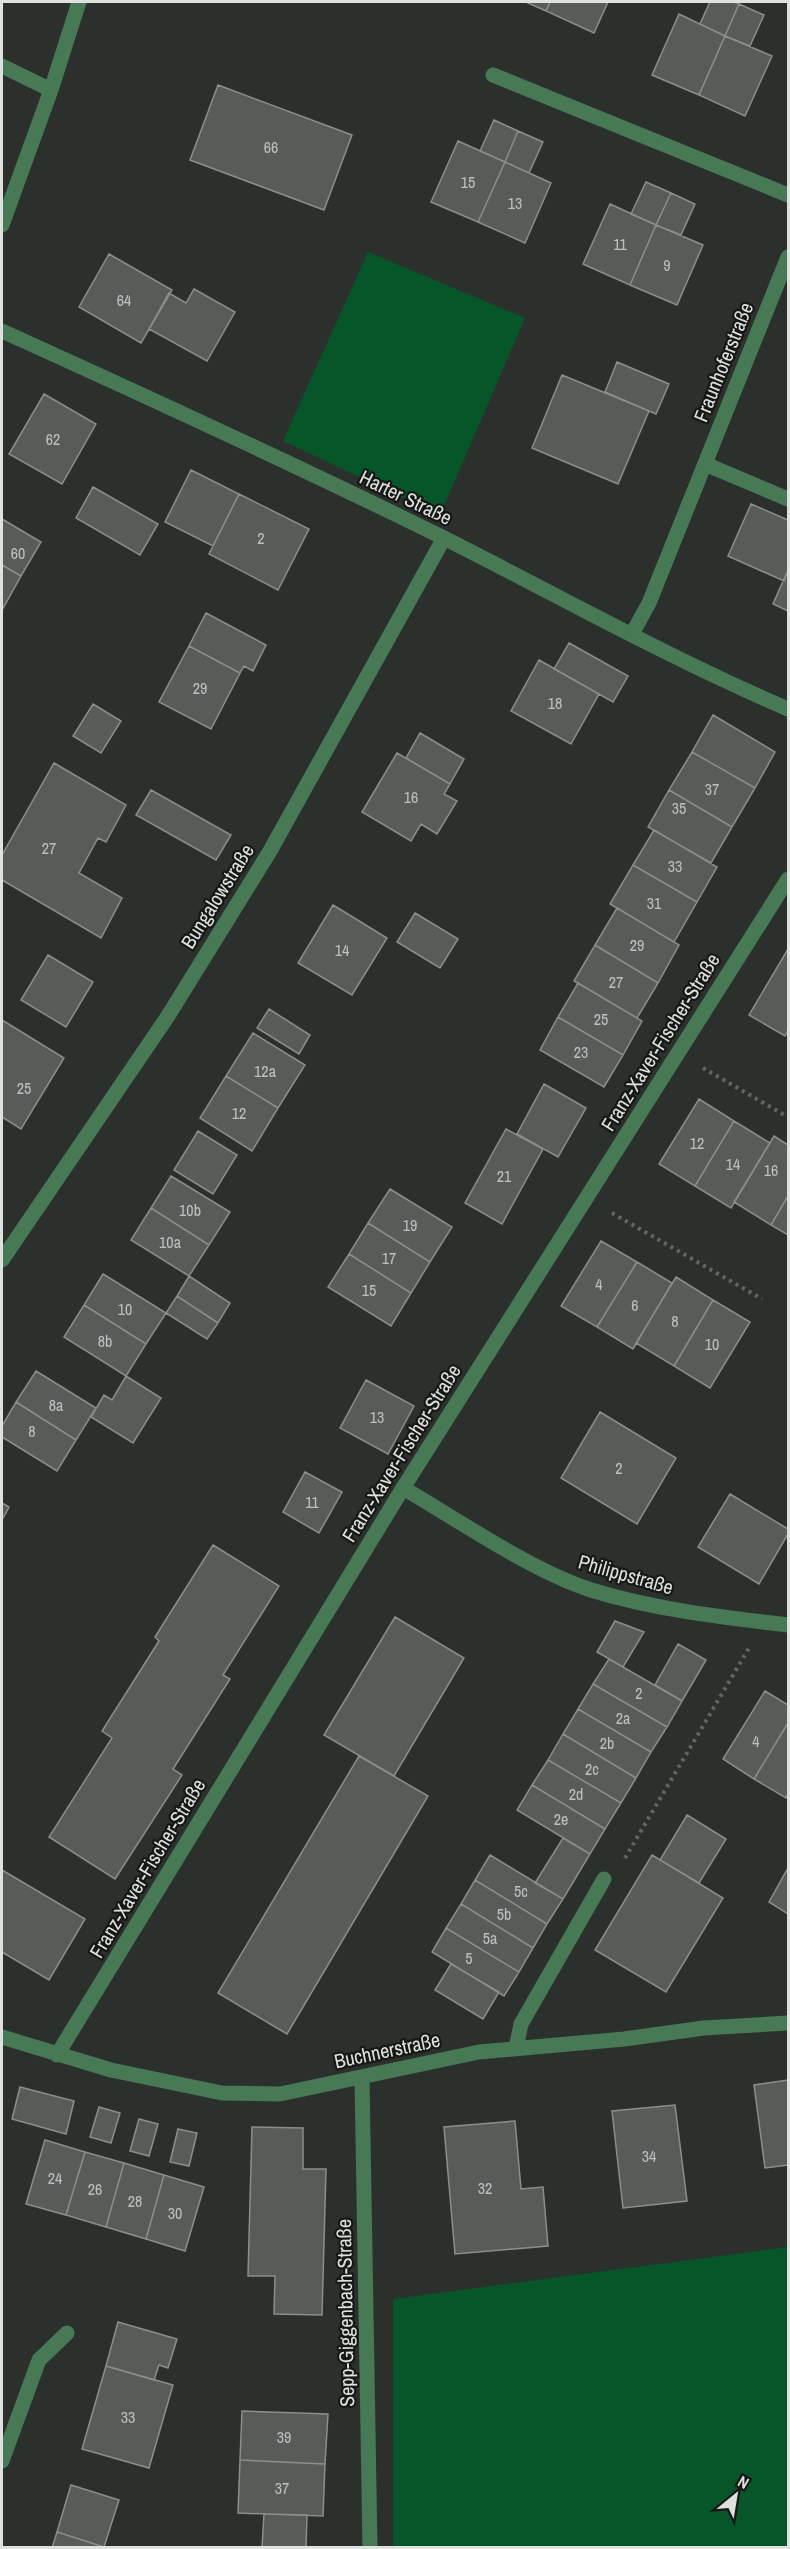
<svg xmlns="http://www.w3.org/2000/svg" width="790" height="2549" font-family="'Archivo Narrow',sans-serif">
  <style>
    .green { fill: #065629 }
    .building { fill: #585c59; stroke: #8b8f8c; stroke-width: 1.5 }
    .lines { fill: none; stroke-linecap: round; stroke-linejoin: round }
    .path { stroke: #636764; stroke-width: 4; stroke-dasharray: 3 4.5; stroke-linecap: butt }
    .minor { stroke: #467954; stroke-width: 15 }
    .labels { text-anchor: middle; dominant-baseline: central; stroke-width: 4.5; stroke-linejoin: round; paint-order: stroke }
    .number-label { font-size: 16px; fill: #bdc0be }
    .street-label { font-size: 20px; fill: #dfe1df; stroke: #161816 }
  </style>
  <rect width="100%" height="100%" fill="#2c302d"/>
  <path class="green" d="M368 252 525 318 440 515 283 441Z
    M788 2247V2547H393V2299Z"/>
  <path class="building" d="M526 2H550L546 11Z
    M550 2H608L594 33 546 11Z
    M710 2H734L739 4 725 36 700 24Z
    M739 4 764 15 750 46 725 36Z
    M679 14 725 36 699 95 652 75Z
    M725 36 772 56 745 116 699 95Z
    M218 85 352 135 324 210 190 160Z
    M494 120 518 131 505 162 480 151Z
    M518 131 543 142 529 173 505 162Z
    M458 141 505 162 478 222 431 202Z
    M505 162 551 183 525 243 478 222Z
    M646 182 671 193 656 225 631 214Z
    M671 193 695 204 681 235 656 225Z
    M610 204 656 225 630 285 583 264Z
    M656 225 703 245 677 305 630 285Z
    M109 254 172 290 141 343 79 307Z
    M194 289 235 312 207 361 149 329 169 293 186 303Z
    M617 362 669 384 656 414 605 392Z
    M562 375 649 411 618 484 532 448Z
    M44 394 96 424 62 484 9 454Z
    M191 470 239 494 213 546 165 522Z
    M93 487 158 524 140 555 76 518Z
    M239 494 309 529 278 590 209 554Z
    M751 504 788 520V570L784 581 728 556Z
    M2 519 41 542 21 576 2 565Z
    M2 565 21 576 2 610Z
    M788 570V611L773 604Z
    M206 613 266 645 253 671 244 666 240 673 189 646Z
    M569 643 628 676 613 702 554 669Z
    M189 646 240 673 211 729 159 702Z
    M539 660 599 694 571 744 511 711Z
    M93 704 121 721 101 753 73 736Z
    M713 715 775 752 755 788 692 752Z
    M420 733 464 759 450 784 406 758Z
    M692 752 755 788 732 827 669 790Z
    M397 753 450 784 444 794 457 801 437 834 421 824 411 841 362 812Z
    M54 763 126 805 106 842 98 838 79 873 122 898 101 938 2 880V855Z
    M151 790 231 835 216 860 136 815Z
    M669 790 732 827 711 863 648 827Z
    M654 830 717 867 697 902 633 865Z
    M633 865 697 902 674 942 610 904Z
    M333 905 387 938 352 995 298 963Z
    M617 908 679 945 658 983 595 945Z
    M415 913 458 939 440 968 397 942Z
    M595 945 658 983 637 1018 574 981Z
    M788 949V1030L785 1036 749 1015Z
    M48 955 93 982 66 1027 21 1000Z
    M578 983 642 1021 623 1055 558 1017Z
    M269 1009 310 1035 299 1054 257 1028Z
    M558 1017 623 1055 604 1087 540 1050Z
    M2 1020 64 1058 21 1129 2 1117Z
    M253 1033 305 1065 278 1108 226 1076Z
    M226 1076 278 1108 252 1151 200 1118Z
    M544 1084 586 1108 558 1157 517 1134Z
    M699 1099 734 1121 695 1186 659 1164Z
    M734 1121 770 1143 731 1208 695 1186Z
    M506 1129 543 1149 502 1224 465 1203Z
    M198 1131 237 1155 213 1194 174 1170Z
    M774 1136 788 1145V1196L771 1225 734 1202Z
    M171 1176 230 1212 209 1245 151 1208Z
    M390 1189 452 1227 430 1262 368 1223Z
    M788 1196V1235L771 1225Z
    M151 1208 209 1245 189 1276 131 1240Z
    M368 1223 430 1262 411 1293 349 1254Z
    M601 1241 637 1262 597 1327 561 1306Z
    M349 1254 411 1293 391 1326 328 1287Z
    M637 1262 672 1283 633 1349 597 1327Z
    M103 1274 166 1313 146 1344 84 1305Z
    M189 1276 230 1303 218 1323 177 1296Z
    M676 1277 713 1300 674 1366 636 1343Z
    M177 1296 218 1323 207 1339 166 1313Z
    M713 1300 750 1322 710 1388 674 1366Z
    M84 1305 146 1344 126 1376 64 1337Z
    M36 1371 96 1408 76 1440 16 1402Z
    M126 1376 161 1398 133 1443 91 1417 104 1395 112 1400Z
    M366 1380 414 1406 388 1454 340 1428Z
    M16 1402 76 1440 57 1471 2 1437V1426Z
    M600 1412 676 1458 637 1524 561 1478Z
    M305 1472 342 1492 319 1533 283 1512Z
    M730 1494 788 1529V1534L759 1584 698 1547Z
    M2 1503 9 1507 2 1520Z
    M213 1545 279 1586 223 1675 230 1679 173 1769 182 1775 115 1879 49 1837 112 1738 102 1731 159 1641 155 1637Z
    M395 1617 464 1658 394 1776 324 1735Z
    M615 1621 644 1632 623 1667 597 1652Z
    M678 1644 706 1660 682 1701 655 1685Z
    M609 1659 682 1701 667 1727 593 1684Z
    M593 1684 667 1727 651 1752 578 1709Z
    M765 1691 788 1705V1723L754 1779 723 1759Z
    M578 1709 651 1752 636 1778 563 1734Z
    M788 1723V1794L786 1798 754 1779Z
    M563 1734 636 1778 621 1803 548 1760Z
    M359 1756 428 1796 287 2034 218 1993Z
    M548 1760 621 1803 605 1829 532 1785Z
    M532 1785 605 1829 590 1854 517 1810Z
    M687 1815 726 1839 699 1883 660 1860Z
    M563 1838 590 1854 563 1899 535 1883Z
    M490 1855 563 1899 547 1924 475 1880Z
    M652 1855 723 1898 666 1992 595 1950Z
    M788 1868V1914L769 1902Z
    M2 1870 85 1919 49 1980 2 1952Z
    M475 1880 547 1924 533 1948 461 1904Z
    M461 1904 533 1948 519 1972 446 1928Z
    M446 1928 519 1972 504 1996 432 1952Z
    M451 1964 499 1992 483 2019 435 1990Z
    M788 2080V2165L765 2168 754 2085Z
    M20 2087 74 2101 66 2134 12 2119Z
    M675 2105 687 2201 623 2208 612 2111Z
    M99 2107 120 2113 111 2143 90 2137Z
    M139 2119 158 2124 149 2156 130 2151Z
    M515 2121 521 2189 543 2187 548 2246 455 2254 444 2127Z
    M252 2127 303 2128V2169H326L322 2315 274 2314 275 2276H248Z
    M178 2129 197 2133 189 2166 170 2162Z
    M45 2140 85 2152 66 2215 26 2204Z
    M85 2152 124 2163 106 2227 66 2215Z
    M124 2163 164 2175 146 2239 106 2227Z
    M164 2175 204 2187 185 2251 146 2239Z
    M118 2322 177 2339 168 2368 159 2365 154 2380 106 2366Z
    M106 2366 173 2385 149 2468 82 2449Z
    M242 2411 328 2414 325 2464 240 2460Z
    M240 2460 325 2464 323 2516 238 2513Z
    M71 2485 119 2500 104 2547 57 2532Z
    M264 2514 307 2515 306 2548H262Z
    M57 2532 104 2547 106 2548H52Z"/>
  <g class="lines">
    <path class="path" d="M703 1068 788 1117
      M612 1213 762 1299
      M625 1858 749 1648"/>
    <path class="minor" d="M2 66 51 90
      M493 75 788 195
      M2 225 51 90 79 2
      M2 331C150 398 298 466 444 538 559 596 671 659 788 709
      M705 464 788 499
      M632 634 649 603 788 257
      M2 1260 168 1016 270 851 444 538
      M403 1488C460 1521 530 1570 591 1590 656 1610 722 1617 788 1625
      M2 2037 111 2070 222 2093 280 2094 479 2052 624 2039 704 2028 788 2023
      M516 2048 521 2024 604 1879
      M57 2055 403 1488 788 879
      M362 2078 370 2548
      M2 2461 39 2360 67 2333"/>
  </g>
  <g class="labels">
    <g class="number-label">
      <text x="271" y="147">66</text>
      <text x="468" y="182">15</text>
      <text x="515" y="203">13</text>
      <text x="620" y="244">11</text>
      <text x="667" y="265">9</text>
      <text x="124" y="300">64</text>
      <text x="53" y="439">62</text>
      <text x="261" y="538">2</text>
      <text x="18" y="553">60</text>
      <text x="200" y="688">29</text>
      <text x="555" y="703">18</text>
      <text x="712" y="789">37</text>
      <text x="411" y="797">16</text>
      <text x="679" y="808">35</text>
      <text x="49" y="848">27</text>
      <text x="675" y="866">33</text>
      <text x="654" y="903">31</text>
      <text x="637" y="945">29</text>
      <text x="342" y="950">14</text>
      <text x="616" y="982">27</text>
      <text x="601" y="1019">25</text>
      <text x="581" y="1052">23</text>
      <text x="265" y="1071">12a</text>
      <text x="24" y="1088">25</text>
      <text x="239" y="1113">12</text>
      <text x="697" y="1143">12</text>
      <text x="733" y="1164">14</text>
      <text x="771" y="1170">16</text>
      <text x="504" y="1176">21</text>
      <text x="190" y="1210">10b</text>
      <text x="410" y="1225">19</text>
      <text x="170" y="1242">10a</text>
      <text x="389" y="1258">17</text>
      <text x="599" y="1284">4</text>
      <text x="369" y="1290">15</text>
      <text x="635" y="1305">6</text>
      <text x="125" y="1309">10</text>
      <text x="675" y="1321">8</text>
      <text x="105" y="1341">8b</text>
      <text x="712" y="1344">10</text>
      <text x="56" y="1405">8a</text>
      <text x="377" y="1417">13</text>
      <text x="32" y="1431">8</text>
      <text x="619" y="1468">2</text>
      <text x="312" y="1502">11</text>
      <text x="639" y="1693">2</text>
      <text x="623" y="1718">2a</text>
      <text x="756" y="1741">4</text>
      <text x="607" y="1743">2b</text>
      <text x="592" y="1769">2c</text>
      <text x="576" y="1794">2d</text>
      <text x="561" y="1819">2e</text>
      <text x="521" y="1891">5c</text>
      <text x="504" y="1914">5b</text>
      <text x="490" y="1938">5a</text>
      <text x="469" y="1958">5</text>
      <text x="649" y="2156">34</text>
      <text x="55" y="2178">24</text>
      <text x="485" y="2188">32</text>
      <text x="95" y="2189">26</text>
      <text x="135" y="2201">28</text>
      <text x="175" y="2213">30</text>
      <text x="128" y="2417">33</text>
      <text x="284" y="2437">39</text>
      <text x="282" y="2488">37</text>
    </g>
    <g class="street-label">
      <text transform="translate(723 362) rotate(-68)">Fraunhoferstraße</text>
      <text transform="translate(406 497) rotate(26)">Harter Straße</text>
      <text transform="translate(217 896) rotate(-58)">Bungalowstraße</text>
      <text transform="translate(660 1042) rotate(-58)">Franz-Xaver-Fischer-Straße</text>
      <text transform="translate(401 1453) rotate(-58)">Franz-Xaver-Fischer-Straße</text>
      <text transform="translate(626 1574) rotate(16)">Philippstraße</text>
      <text transform="translate(147 1868) rotate(-59)">Franz-Xaver-Fischer-Straße</text>
      <text transform="translate(387 2050) rotate(-12)">Buchnerstraße</text>
      <text transform="translate(345 2313) rotate(-91)">Sepp-Giggenbach-Straße</text>
    </g>
  </g>
  <rect width="790" height="2549" fill="none" stroke="#dfe1df" stroke-width="6"/>
  <g transform="translate(736 2495) rotate(30)" stroke="#161816" stroke-width="4.5" paint-order="stroke">
  <path d="M0-4.5L10 22L0 15L-10 22Z" fill="#dfe1df"/>
  <text y="-9" font-size="16" font-weight="bold" text-anchor="middle" fill="#dfe1df">N</text>
  </g>
</svg>
